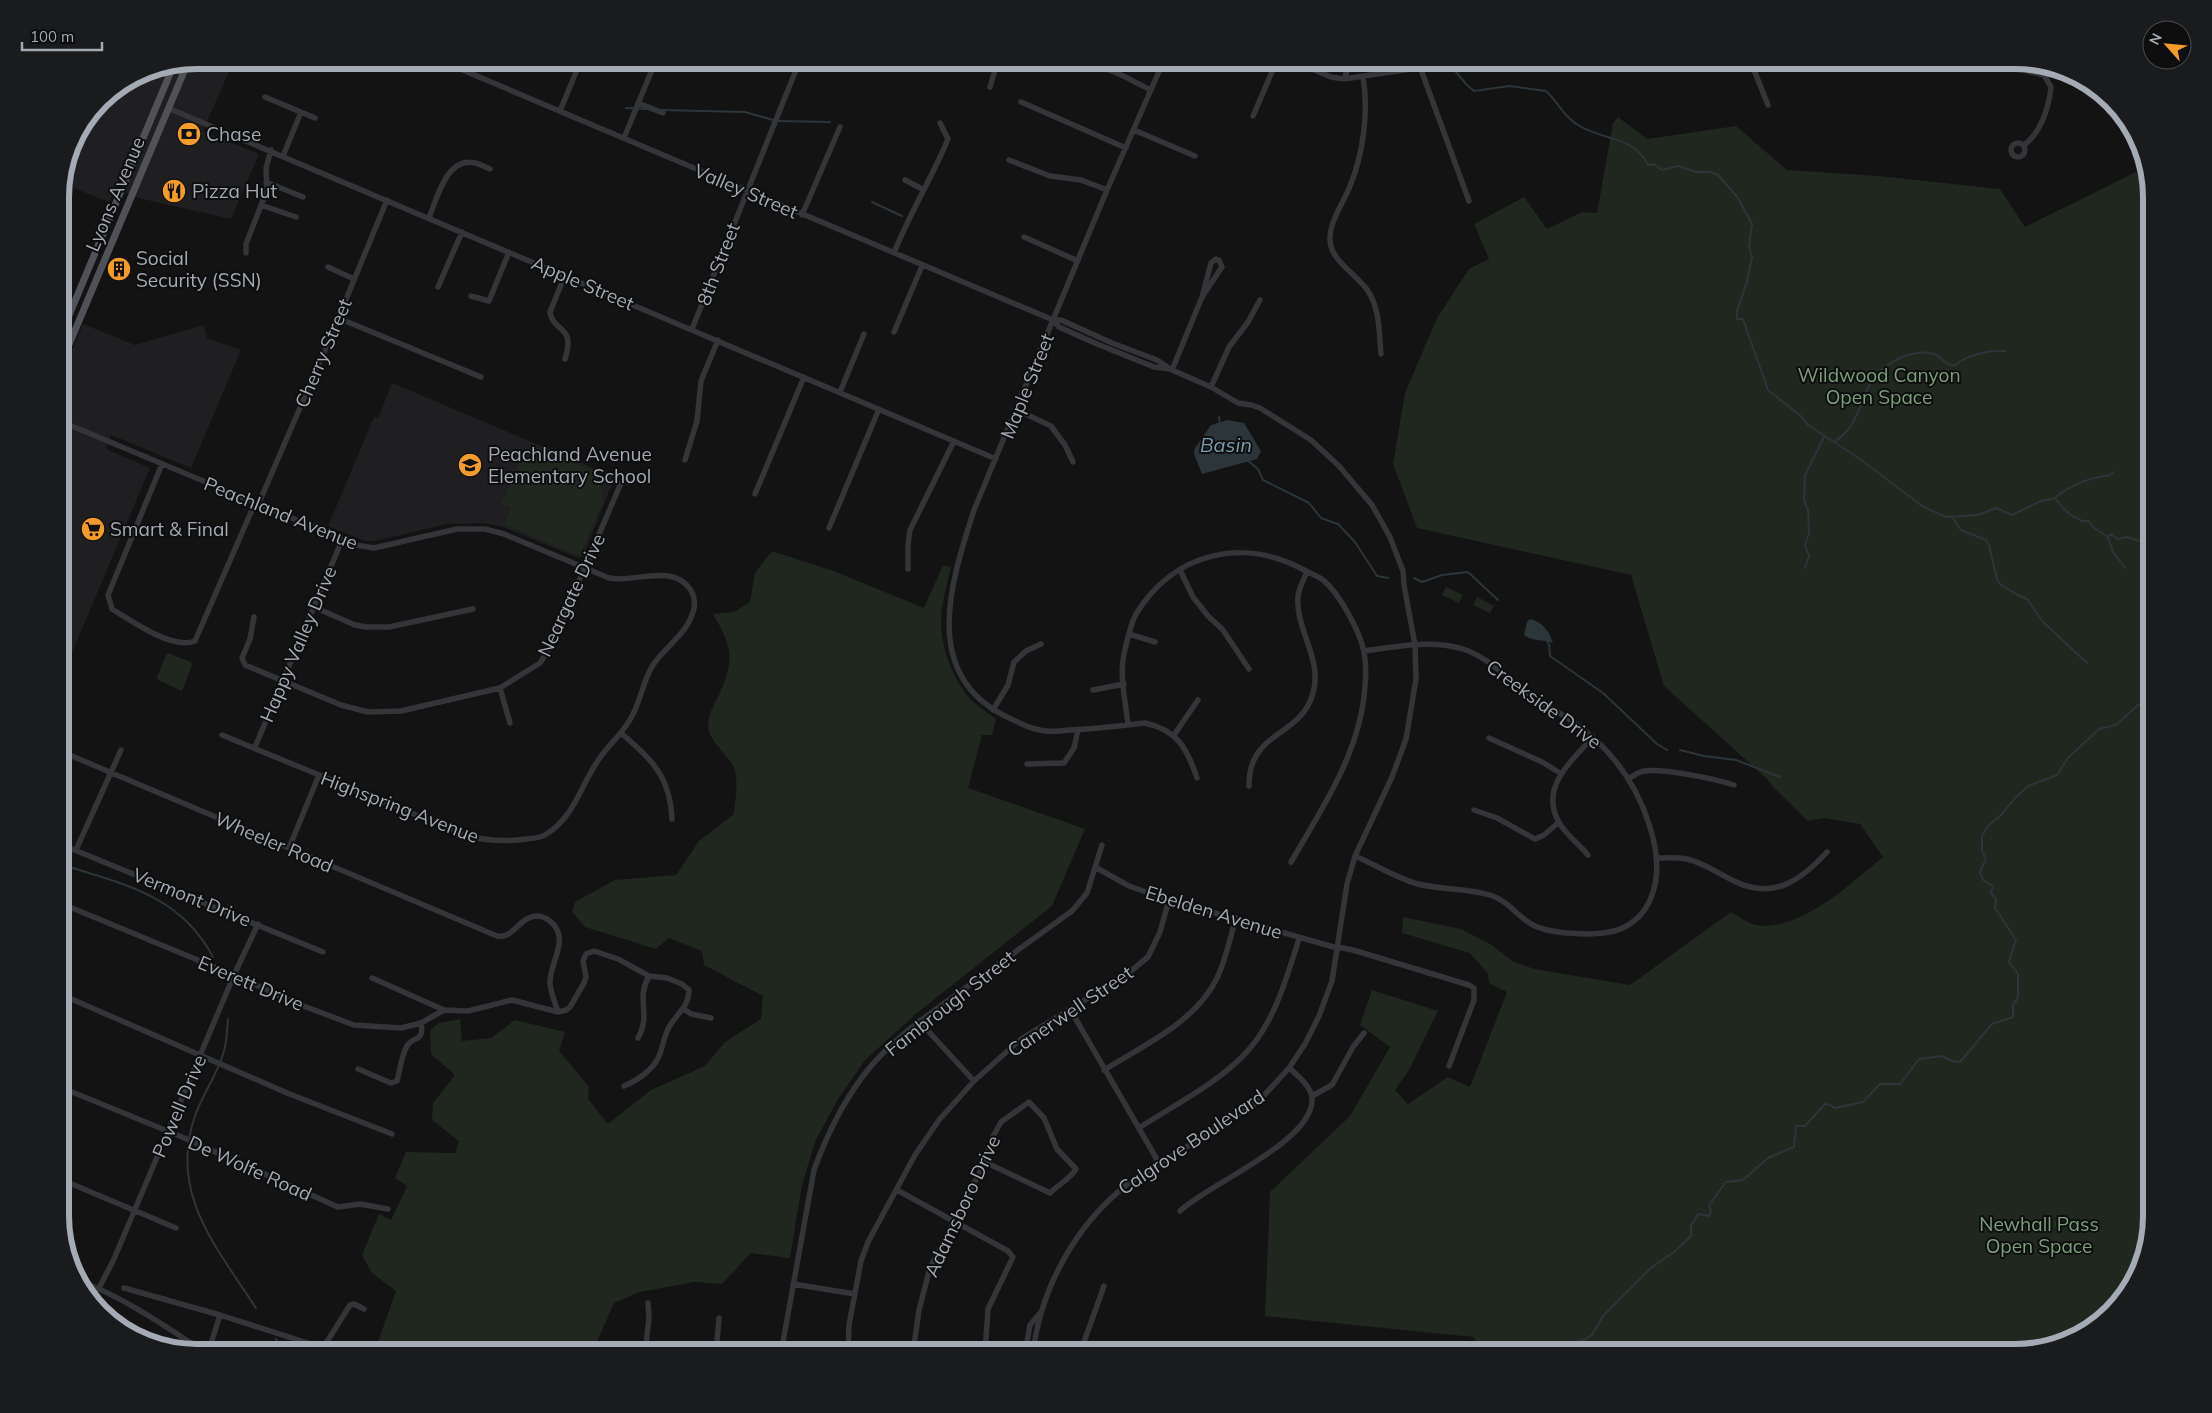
<svg xmlns="http://www.w3.org/2000/svg" width="2212" height="1413" font-family="Mulish,sans-serif">
  <style>
    .built { fill: #1f1f21 }
    .green { fill: #1f271f }
    .water { fill: #2b353a }
    .lines { fill: none; stroke-linecap: round; stroke-linejoin: round }
    .stream { stroke: #2b353a; stroke-width: 2 }
    .minor { stroke: #343539; stroke-width: 5.5 }
    .major { stroke: #505258; stroke-width: 7 }
    .labels { text-anchor: middle; dominant-baseline: central; stroke-width: 4; stroke-linejoin: round; paint-order: stroke }
    .poi-label { font-size: 19px; fill: #a4abb5; stroke: #0e0e0f; text-anchor: start }
    .street-label { font-size: 19px; fill: #a4abb5; stroke: #0e0e0f }
    .park-label { font-size: 19px; fill: #7ca17a; stroke: #0e0e0f }
    .water-label { font-size: 20px; font-style: italic; fill: #7a9db1; stroke: #0e0e0f }
    .rim { fill: none; stroke: #a4abb5; stroke-width: 6 }
  </style>
  <rect width="100%" height="100%" fill="#131314"/>
  <path class="built" d="M196 60H234L203 131 259 154 231 219 138 198 116 188 109 202 61 183 70 144 100 100 144 70Z
    M83 324 135 345 204 325 207 338 241 350 191 468 111 435 106 449 150 468 60 681V379Z
    M392 383 615 477 583 556 579 558 503 527 484 523 447 524 375 541H365L328 526 374 417 378 418Z"/>
  <path class="green" d="M1618 117 1647 139 1736 126 1787 170 1878 176 2000 189 2025 227 2144 168 2152 196V1217L2129 1292 2084 1335 2016 1353H1485L1473 1337 1265 1316 1270 1192 1350 1116 1390 1047 1360 1025 1372 990 1438 1011 1409 1070 1395 1090 1408 1104 1448 1077 1470 1087 1507 992 1489 983 1488 974 1470 953 1402 933 1403 917 1461 929 1492 945 1512 961 1534 969 1630 985 1731 912C1739 917 1752 926 1762 926 1807 926 1851 883 1883 857L1860 824 1825 818 1808 821 1774 788 1766 778 1664 686 1631 575 1417 528 1393 464 1405 393 1437 318 1469 269 1489 259 1474 224 1524 197 1547 229 1582 212 1597 213 1613 123Z
    M538 448 598 473 603 501 580 556 504 524 511 508 501 504 521 458 532 462Z
    M772 551 836 572 924 608 943 565 951 567C948 580 944 594 942 608 938 635 947 666 962 688 969 701 984 710 996 719L992 735H982L968 788 1085 829 1052 906 917 1013 865 1060 838 1099 815 1142 802 1185 790 1258 751 1253 722 1284 694 1282 640 1292 614 1303 592 1353H374L396 1291 372 1273 362 1255 379 1214 391 1220 407 1186 395 1178 406 1152 455 1153 459 1141 432 1120 433 1103 455 1075 431 1054 430 1030 439 1023 460 1019 462 1041 491 1038 515 1020 565 1032 559 1051 589 1087 588 1099 608 1124 651 1090 705 1066 725 1042 761 1019 763 996 704 965 702 951 669 938 656 949 585 927 572 912 575 902 615 880 676 875 699 841 734 814C735 799 739 783 734 768 729 756 708 740 708 726 708 715 713 706 718 697 735 660 733 648 713 614L734 612 750 602 755 573Z
    M1446 587 1463 595 1459 603 1442 595Z
    M1477 597 1494 606 1490 613 1473 605Z
    M168 653 191 662 192 665 182 691 158 680 157 677 166 655Z"/>
  <path class="water" d="M1228 420 1244 423 1261 451 1257 459 1202 474 1194 454 1195 448 1211 425Z
    M1530 619C1543 622 1549 631 1553 643 1542 639 1534 642 1524 635L1527 622Z"/>
  <g class="lines">
    <path class="stream" d="M1451 66 1466 84 1474 91 1509 86 1546 91C1558 102 1564 117 1578 125 1603 141 1633 135 1648 165L1654 164 1662 170 1678 166 1696 172H1710L1718 175 1738 198 1752 224 1749 247 1752 257 1747 282 1737 311V319H1743L1768 390 1802 417 1808 425 1860 459 1922 506 1946 517 1978 515 1996 508 2012 515 2041 501 2055 498C2060 505 2067 513 2074 517 2077 518 2080 519 2082 521H2089L2093 527 2108 537 2110 534 2118 539 2127 537 2152 545
      M626 108 647 109
      M662 110 745 112 773 120
      M778 121 830 122
      M872 202 902 216
      M1219 417 1220 424
      M1834 442C1858 426 1858 407 1870 384 1881 364 1912 348 1934 354 1941 357 1944 364 1954 366 1966 355 1989 350 2005 351
      M1246 459 1258 469 1263 480 1309 503 1321 518 1338 524 1355 542 1377 576 1388 578
      M2055 498C2071 484 2089 478 2110 475L2113 472
      M1952 517 1961 530 1986 540 1989 545 1997 579 2000 584 2014 593 2027 599 2043 622 2087 663
      M2108 537 2113 552 2125 568
      M1805 568 1809 556 1805 545 1809 533 1808 510 1804 500 1805 475 1824 437
      M1414 578 1422 582 1442 575 1468 572 1498 600
      M1546 640 1549 644 1550 656 1603 693 1657 744 1667 750
      M1680 750 1704 756 1736 760 1780 777
      M60 864C122 884 180 894 213 957
      M228 1019C227 1031 227 1043 223 1054 217 1075 202 1095 195 1116 168 1193 217 1248 256 1308
      M276 1339 283 1353
      M1538 1353 1586 1339 1592 1335 1603 1316 1652 1267 1674 1252 1691 1236V1226L1698 1214 1709 1216 1711 1212 1709 1205 1726 1182 1743 1180 1768 1158 1794 1147 1796 1126H1805L1826 1103 1835 1108 1863 1102 1880 1084H1900L1919 1059 1942 1056 1952 1061 1960 1062 1992 1024 2013 1017V1005L2018 998V974L2009 962 2016 940 1995 908 1996 899 1991 893 1993 886 1983 880 1980 872 1986 859 1982 851V836L1988 826 2002 814 2014 799 2028 786 2057 775 2068 758 2099 729 2116 725 2138 705 2152 700"/>
    <path class="minor" d="M439 60 1053 320H1061L1112 343 1157 360 1172 370 1211 387 1238 403 1251 405 1260 408 1311 440 1339 466 1372 505 1390 537 1403 571 1404 585 1415 645 1416 679 1406 739 1392 777 1355 856 1347 884 1332 981 1319 1016 1305 1044 1289 1068 1258 1102 1129 1183C1076 1224 1041 1287 1033 1353
      M1164 60 1107 190 974 510C952 579 920 672 1003 715 1016 721 1031 730 1046 731 1053 732 1061 731 1069 730 1094 729 1119 726 1145 723 1177 730 1187 748 1197 778
      M1291 60 1331 77 1344 79 1471 60
      M1750 60 1768 105
      M2008 60 2015 68 2044 75 2051 87C2049 107 2041 133 2024 145
      M1420 67 1469 201
      M1082 68C1101 60 1133 82 1151 90
      M1363 77C1369 111 1363 155 1350 186 1344 202 1329 222 1330 240 1331 262 1357 274 1368 291 1380 309 1379 333 1381 354
      M1344 79 1351 60
      M990 87 998 60
      M265 97 315 118
      M1021 102 1126 148
      M638 103 663 113
      M168 108 996 459
      M560 111 581 60
      M1253 116 1277 60
      M1134 130 1195 156
      M624 138 656 60
      M2011 150a7 7 0 1 1 14 0a7 7 0 1 1-14 0Z
      M283 156 301 112
      M1009 160 1050 176 1081 180 1107 190
      M905 180 924 190
      M266 182 303 197
      M261 205 296 217
      M802 215 840 127
      M429 218C437 198 447 156 475 163 480 164 485 167 490 169
      M1024 237 1078 261
      M246 253V244L267 190 266 168 271 150
      M894 253C909 214 932 178 948 139L940 123
      M328 267 354 279
      M438 287 462 232
      M471 296 489 301 509 252
      M338 318 481 377
      M1053 320 1059 327 1097 344 1154 367 1170 369
      M692 329 800 60
      M894 332 922 266
      M565 359C576 324 553 333 550 312L565 275
      M1172 370 1202 297 1211 263 1216 259 1219 260 1222 267 1202 297
      M1211 387 1229 347 1248 322 1260 300
      M840 392 864 334
      M1017 410 1051 426 1065 445 1073 462
      M60 421 356 545 374 548 457 529H485L504 534 609 578C634 583 672 563 690 589 695 596 696 607 692 615 685 635 664 648 653 665 643 681 641 699 633 714 625 732 609 744 599 759 580 786 575 817 545 835 540 838 533 838 527 839 505 842 488 841 467 836L222 735
      M685 460 697 421 701 381 718 340
      M162 464 108 595 112 609C132 621 172 650 195 641L255 503
      M755 494 804 377
      M258 505 328 343 387 200
      M829 528 879 409
      M908 569V545L910 530 954 441
      M1180 570 1193 597 1208 616 1223 630 1249 669
      M314 607 355 625 367 627H389L473 609
      M254 617 250 639 242 658 245 665 341 705 368 712 401 711 500 688 540 663 552 644 621 483
      M1129 634 1155 642
      M500 688 510 723
      M1093 690 1124 684
      M993 710 1008 685 1014 662 1026 651 1041 644
      M1128 725C1126 703 1119 676 1124 654 1127 641 1130 625 1136 614 1174 552 1244 536 1306 571 1312 574 1318 576 1323 580 1339 593 1360 631 1364 652 1366 662 1366 675 1365 686 1361 751 1323 807 1291 862
      M621 733C652 760 670 776 672 819
      M1174 735 1198 700
      M1489 738 1542 762 1560 773
      M255 747 342 540
      M60 751 497 936C514 939 519 917 536 916 542 916 546 918 550 921 571 938 550 962 550 982 550 992 555 1002 558 1012
      M1027 764 1064 763 1074 748 1078 730
      M1630 778C1634 775 1638 772 1644 771 1662 768 1716 779 1734 785
      M1249 786C1249 777 1250 768 1254 760 1267 731 1303 730 1313 693 1323 659 1295 629 1298 596 1299 588 1304 579 1307 572
      M1474 810 1497 818 1535 839 1544 835 1559 822
      M60 844 323 952
      M289 848 319 775
      M76 850 121 750
      M1588 855C1580 845 1569 837 1562 827 1536 790 1570 763 1593 737
      M1355 856C1376 865 1396 878 1418 884 1442 890 1468 888 1490 895 1506 900 1515 913 1528 922 1544 934 1583 935 1603 933 1627 931 1646 916 1653 892 1660 870 1656 845 1649 824 1635 780 1608 745 1569 719 1555 710 1540 703 1526 693 1506 678 1488 657 1463 649 1432 639 1396 647 1364 651
      M1656 858C1666 858 1678 857 1687 859 1705 863 1720 875 1736 882 1775 900 1802 879 1827 852
      M1095 867 1129 886 1169 900 1337 948
      M60 903 241 978 293 1002 354 1025 401 1028 421 1023 444 1010
      M1337 947 1353 950 1469 985 1474 988V1000L1449 1066
      M372 978 444 1010 468 1011 512 1000 558 1012 566 1010 570 1007 584 983 586 977 583 961 586 954 594 951 618 959 649 976 667 978 682 984 689 990C689 1007 677 1013 669 1027 664 1036 663 1047 659 1056 654 1069 637 1081 624 1086
      M60 994 287 1093 392 1134
      M684 1009 691 1014 711 1018
      M1070 1009 1159 1163
      M919 1021 974 1081
      M638 1038C652 1013 635 1000 649 976
      M358 1069 391 1083 397 1081C400 1070 401 1058 406 1048 411 1035 425 1044 421 1023
      M1104 1070C1144 1045 1196 1022 1217 978 1226 959 1230 938 1236 918
      M60 1087 182 1137 338 1207 360 1204 388 1209
      M1312 1096 1332 1085 1353 1047 1364 1033
      M1139 1128C1174 1105 1213 1086 1243 1056 1274 1025 1286 979 1299 939
      M60 1179 176 1228
      M897 1190 1008 1251 1013 1257 988 1309 985 1353
      M1180 1211C1208 1184 1315 1141 1312 1098 1311 1086 1297 1075 1289 1068
      M77 1280C124 1297 165 1326 206 1353
      M793 1284 855 1294
      M99 1288 114 1259 234 975 258 924
      M124 1288 220 1315 339 1353
      M323 1348 350 1305 354 1304 364 1309
      M208 1353 220 1315
      M645 1353 649 1318 648 1303
      M716 1353 719 1318
      M781 1353 814 1170C826 1137 842 1104 863 1076 890 1040 928 1015 964 989 1000 963 1036 937 1072 911L1087 893 1102 845
      M848 1353 849 1325 861 1261 868 1242 915 1155 939 1120 974 1081 1021 1039 1126 975 1148 957 1160 932 1169 900
      M913 1353 919 1310 930 1268 985 1162 991 1140 1001 1122 1029 1102 1044 1118 1057 1149 1076 1169C1070 1179 1059 1184 1050 1193L985 1162
      M1025 1353 1030 1325 1040 1313
      M1080 1353 1104 1286"/>
    <path class="major" d="M60 337 174 64
      M60 366 188 62"/>
  </g>
  <defs>
    <g id="bank-disc" transform="scale(1.25)"><circle r="9.5" fill="#f49c2a" stroke="#0e0e0f"/><path d="M-6-4H6V4H-6ZM0-2.3a2.3 2.3 0 1 0 0 4.6a2.3 2.3 0 1 0 0-4.6Z" fill="#111"/></g>
    <g id="restaurant-disc" transform="scale(1.25)"><circle r="9.5" fill="#f49c2a" stroke="#0e0e0f"/><path d="M-5-6h1v4h1v-4h1v4h1v-4h1v5L-1.5 .5V6h-2V.5L-5-1ZM5-6V6H3V1.5H1.5Q1.5-4 5-6Z" fill="#111"/></g>
    <g id="building-disc" transform="scale(1.25)"><circle r="9.5" fill="#f49c2a" stroke="#0e0e0f"/><path d="M-4-6H4V6H1V3H-1V6H-4ZM-2.5-4.3h1.7v1.8h-1.7ZM.8-4.3h1.7v1.8H.8ZM-2.5-1h1.7V.8h-1.7ZM.8-1h1.7V.8H.8Z" fill="#111"/></g>
    <g id="school-disc" transform="scale(1.25)"><circle r="9.5" fill="#f49c2a" stroke="#0e0e0f"/><path d="M0-5L7-2L0 1L-7-2ZM-4 1L0 2.5L4 1V4Q0 6-4 4Z" fill="#111"/></g>
    <g id="supermarket-disc" transform="scale(1.25)"><circle r="9.5" fill="#f49c2a" stroke="#0e0e0f"/><path d="M-6-5.5h2.5l.6 2H6L4.5 2H-2.5L-4.4-4H-6ZM-1.5 3.2a1.3 1.3 0 1 0 .1 0ZM3 3.2a1.3 1.3 0 1 0 .1 0Z" fill="#111"/></g>
  </defs>
  <g fill-rule="evenodd">
    <use href="#bank-disc" x="189" y="134"/>
    <use href="#restaurant-disc" x="174" y="191"/>
    <use href="#building-disc" x="119" y="269"/>
    <use href="#school-disc" x="470" y="465"/>
    <use href="#supermarket-disc" x="93" y="529"/>
  </g>
  <g class="labels">
    <g class="poi-label">
      <text x="206" y="134">Chase</text>
      <text x="192" y="191">Pizza Hut</text>
      <text x="136" y="258">Social<tspan x="136" dy="22">Security (SSN)</tspan></text>
      <text x="488" y="454">Peachland Avenue<tspan x="488" dy="22">Elementary School</tspan></text>
      <text x="110" y="529">Smart &amp; Final</text>
    </g>
    <g class="street-label">
      <text transform="translate(746 191) rotate(23)">Valley Street</text>
      <text transform="translate(115 194) rotate(-67)">Lyons Avenue</text>
      <text transform="translate(718 264) rotate(-69)">8th Street</text>
      <text transform="translate(583 283) rotate(23)">Apple Street</text>
      <text transform="translate(323 353) rotate(-67)">Cherry Street</text>
      <text transform="translate(1027 386) rotate(-68)">Maple Street</text>
      <text transform="translate(281 513) rotate(22)">Peachland Avenue</text>
      <text transform="translate(571 595) rotate(-65)">Neargate Drive</text>
      <text transform="translate(298 644) rotate(-67)">Happy Valley Drive</text>
      <text transform="translate(1544 704) rotate(36)">Creekside Drive</text>
      <text transform="translate(400 807) rotate(21)">Highspring Avenue</text>
      <text transform="translate(274 842) rotate(23)">Wheeler Road</text>
      <text transform="translate(192 897) rotate(22)">Vermont Drive</text>
      <text transform="translate(1214 912) rotate(17)">Ebelden Avenue</text>
      <text transform="translate(251 983) rotate(23)">Everett Drive</text>
      <text transform="translate(950 1003) rotate(-38)">Fambrough Street</text>
      <text transform="translate(1070 1011) rotate(-34)">Canerwell Street</text>
      <text transform="translate(179 1106) rotate(-67)">Powell Drive</text>
      <text transform="translate(1191 1142) rotate(-34)">Calgrove Boulevard</text>
      <text transform="translate(250 1168) rotate(24)">De Wolfe Road</text>
      <text transform="translate(962 1206) rotate(-65)">Adamsboro Drive</text>
    </g>
    <g class="park-label">
      <text x="1879" y="375">Wildwood Canyon<tspan x="1879" dy="22">Open Space</tspan></text>
      <text x="2039" y="1224">Newhall Pass<tspan x="2039" dy="22">Open Space</tspan></text>
    </g>
    <g class="water-label">
      <text x="1226" y="444">Basin</text>
    </g>
  </g>
  <path d="M0 0H2212V1413H0ZM197 69H2015A128 128 0 0 1 2143 197V1216A128 128 0 0 1 2015 1344H197A128 128 0 0 1 69 1216V197A128 128 0 0 1 197 69Z" fill="#1a1b1c" fill-rule="evenodd"/>
  <path class="rim" d="M197 69H2015A128 128 0 0 1 2143 197V1216A128 128 0 0 1 2015 1344H197A128 128 0 0 1 69 1216V197A128 128 0 0 1 197 69Z"/>
  <g transform="translate(2167 45) rotate(297)"><circle r="24" fill="#0e0e0f" stroke="#4a4d51"/>
  <path d="M0-4L9 19L0 12L-9 19Z" fill="#f49c2a"/>
  <text y="-8" font-size="14" font-weight="bold" text-anchor="middle" fill="#a4abb5">N</text>
  </g>
  <path d="M22 42v8h80v-8" fill="none" stroke="#a4abb5" stroke-width="2.5"/>
  <text x="30" y="42" font-size="15" fill="#a4abb5" stroke="#0e0e0f" stroke-width="4" paint-order="stroke">100 m</text>
</svg>
